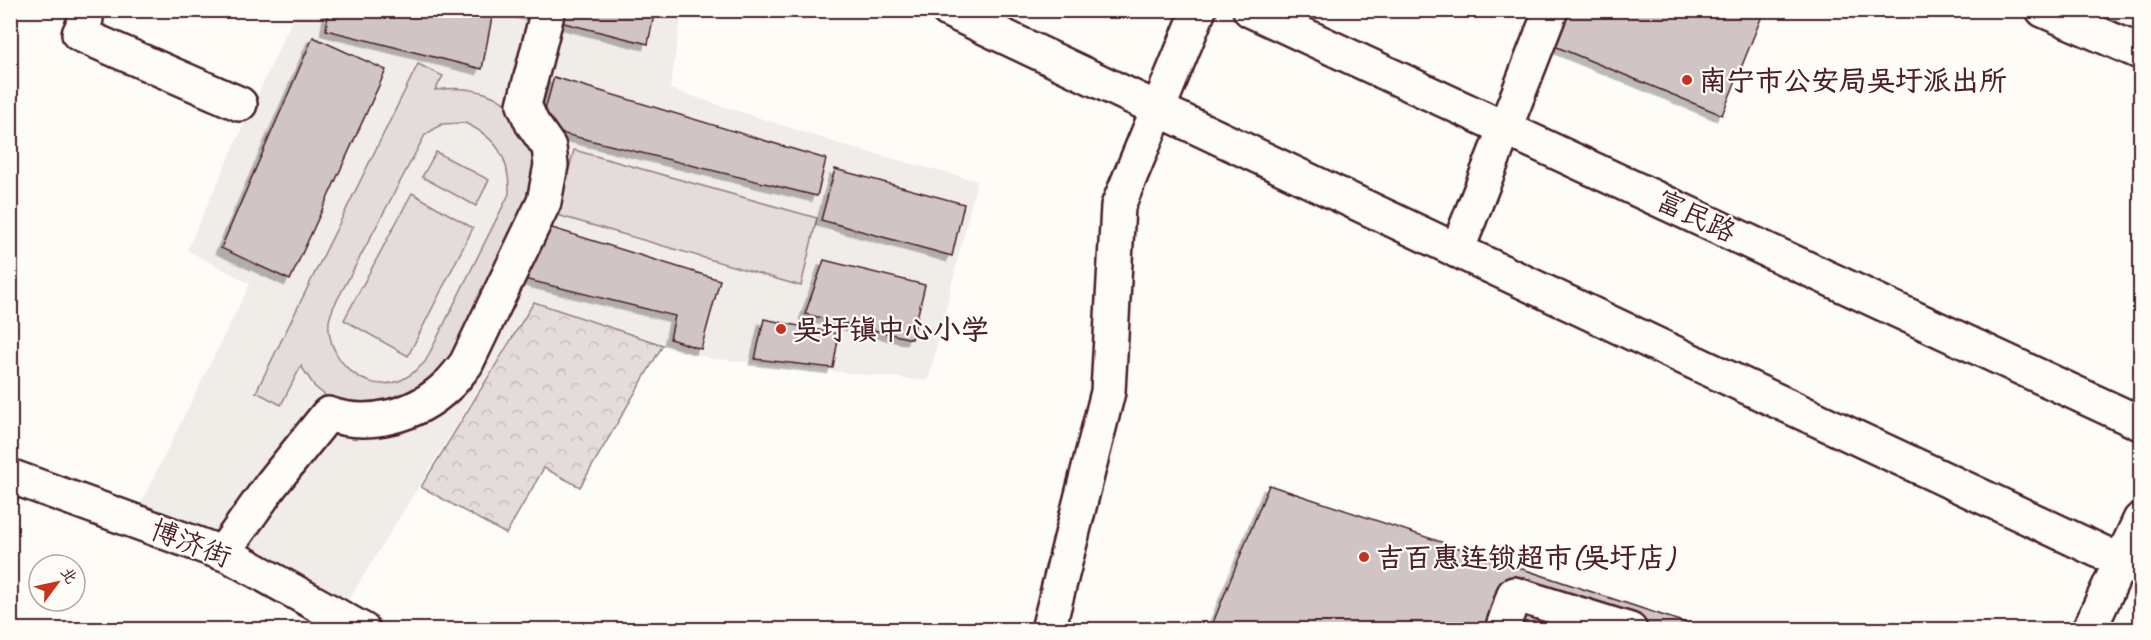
<svg xmlns="http://www.w3.org/2000/svg" width="2151" height="640" font-family="Caveat,'LXGW WenKai TC',sans-serif">
  <style>
    .built { fill: #f0ece8 }
    .forest { fill: url(#forest-crowns); stroke: #967e82; stroke-width: 1.5 }
    .garden { fill: #e3dcda; stroke: #967e82; stroke-width: 1.5; fill-rule: evenodd }
    .building { fill: #d0c5c4; stroke: #4a1f2b; stroke-width: 1.5; filter: url(#shadow) }
    .lines { fill: none; stroke-linecap: round; stroke-linejoin: round }
    .minor-casing { stroke: #4a1f2b; stroke-width: 38 }
    .highway-casing { stroke: #4a1f2b; stroke-width: 38 }
    .minor { stroke: #fdfcf7; stroke-width: 33 }
    .highway { stroke: #fdfcf7; stroke-width: 33 }
    .poi-dot { fill: #c8321e; stroke: #fdfcf7; stroke-width: 2 }
    .labels { text-anchor: middle; dominant-baseline: central; stroke-width: 4.5; stroke-linejoin: round; paint-order: stroke }
    .poi-label { font-size: 28px; font-weight: bold; fill: #4a1f2b; stroke: #fdfcf7; text-anchor: start }
    .street-label { font-size: 28px; fill: #4a1f2b; stroke: #fdfcf7 }
  </style>
  <defs>
    <pattern id="forest-crowns" width="20" height="18" patternUnits="userSpaceOnUse" patternTransform="scale(1.5)"><rect width="20" height="18" fill="#e3dcda"/><path d="M2 6a3 3 0 1 1 6 0M12 15a3 3 0 1 1 6 0" fill="none" stroke="#c4bcbb"/></pattern>
    <filter id="shadow"><feDropShadow dx="-5.5" dy="5.5" stdDeviation="0" flood-color="#0004"/></filter>
  </defs>
  <rect width="100%" height="100%" fill="#fdfcf7"/>
  <filter id="ink" filterUnits="userSpaceOnUse"><feTurbulence type="fractalNoise" baseFrequency=".0167" numOctaves="2"/><feDisplacementMap in="SourceGraphic" scale="12" xChannelSelector="R" yChannelSelector="G"/><feConvolveMatrix kernelMatrix="1 2 1 2 8 2 1 2 1" color-interpolation-filters="sRGB"/></filter>
  <g filter="url(#ink)">
    <path class="built" d="M296 11H682L670 89 852 148 977 181 928 381 708 358 533 301 343 609 138 509 250 284 187 250Z"/>
    <path class="forest" d="M534 302 663 345 580 487 544 468 506 534 421 487Z"/>
    <path class="garden" d="M418 64 443 76 435 90C460 86 492 89 511 109 520 120 534 153 542 168L462 358 413 401 340 407 315 387 301 366 281 405 256 392ZM465 123C497 138 510 158 509 194L425 362C418 369 409 377 399 381 363 395 326 357 329 322 329 318 332 312 333 308L425 135 442 124Z
      M574 150 817 218 801 286 557 215Z
      M436 152 489 180 476 206 422 177Z
      M412 193 473 228 408 356 344 320Z"/>
    <path class="building" d="M329 10 493 12 482 69 326 30Z
      M512 10H655L648 44Z
      M1565 10H1749L1762 16 1722 115 1552 45Z
      M313 37 386 70 290 280 221 248Z
      M554 77 826 159 817 196 540 128Z
      M835 169 964 204 952 256 821 220Z
      M536 223 720 280 701 349 670 339 675 316 516 277Z
      M824 260 925 285 912 339 805 314Z
      M764 319 839 334 833 368 755 359Z
      M1269 485 1707 630H1210Z"/>
    <g class="lines">
      <g class="minor-casing">
        <path id="minor" d="M948 10 1668 350 2140 570
          M1250 10 2140 423
          M86 19 79 34 240 104
          M1457 251 1551 10
          M10 476 230 556 363 630
          M229 544 271 485 328 414C368 428 416 416 447 386 454 380 460 371 466 364L544 202 551 165 549 147 532 123 524 105 548 10
          M1048 630 1108 392 1118 206 1199 10
          M1502 630 1514 594 1630 630
          M2089 630 2140 520"/>
      </g>
      <g class="highway-casing">
        <path id="highway" d="M2043 10 2140 52"/>
      </g>
      <use href="#minor" class="minor"/>
      <use href="#highway" class="highway"/>
    </g>
  </g>
  <g class="poi-dot">
    <circle cx="1687" cy="80" r="6"/>
    <circle cx="781" cy="329" r="6"/>
    <circle cx="1364" cy="557" r="6"/>
  </g>
  <g class="labels">
    <g class="poi-label">
      <text x="1699" y="80">南宁市公安局吴圩派出所</text>
      <text x="793" y="329">吴圩镇中心小学</text>
      <text x="1376" y="557">吉百惠连锁超市(吴圩店)</text>
    </g>
    <g class="street-label">
      <text transform="translate(1696 216) rotate(25)">富民路</text>
      <text transform="translate(191 543) rotate(21)">博济街</text>
    </g>
  </g>
  <rect width="2151" height="640" fill="none" stroke="#fdfcf7" stroke-width="36"/>
  <rect x="18" y="18" width="2115" height="604" fill="none" stroke="#4a1f2b" stroke-width="2" filter="url(#ink)"/>
  <g transform="translate(57 583) rotate(57)"><circle r="28" fill="#fdfcf7" stroke="#b5a4a5" stroke-width="1.5"/>
  <path d="M0-4.5L10 22L0 15L-10 22Z" fill="#c8321e"/>
  <text y="-9" font-size="16" font-weight="bold" text-anchor="middle" fill="#4a1f2b">北</text>
  </g>
</svg>
